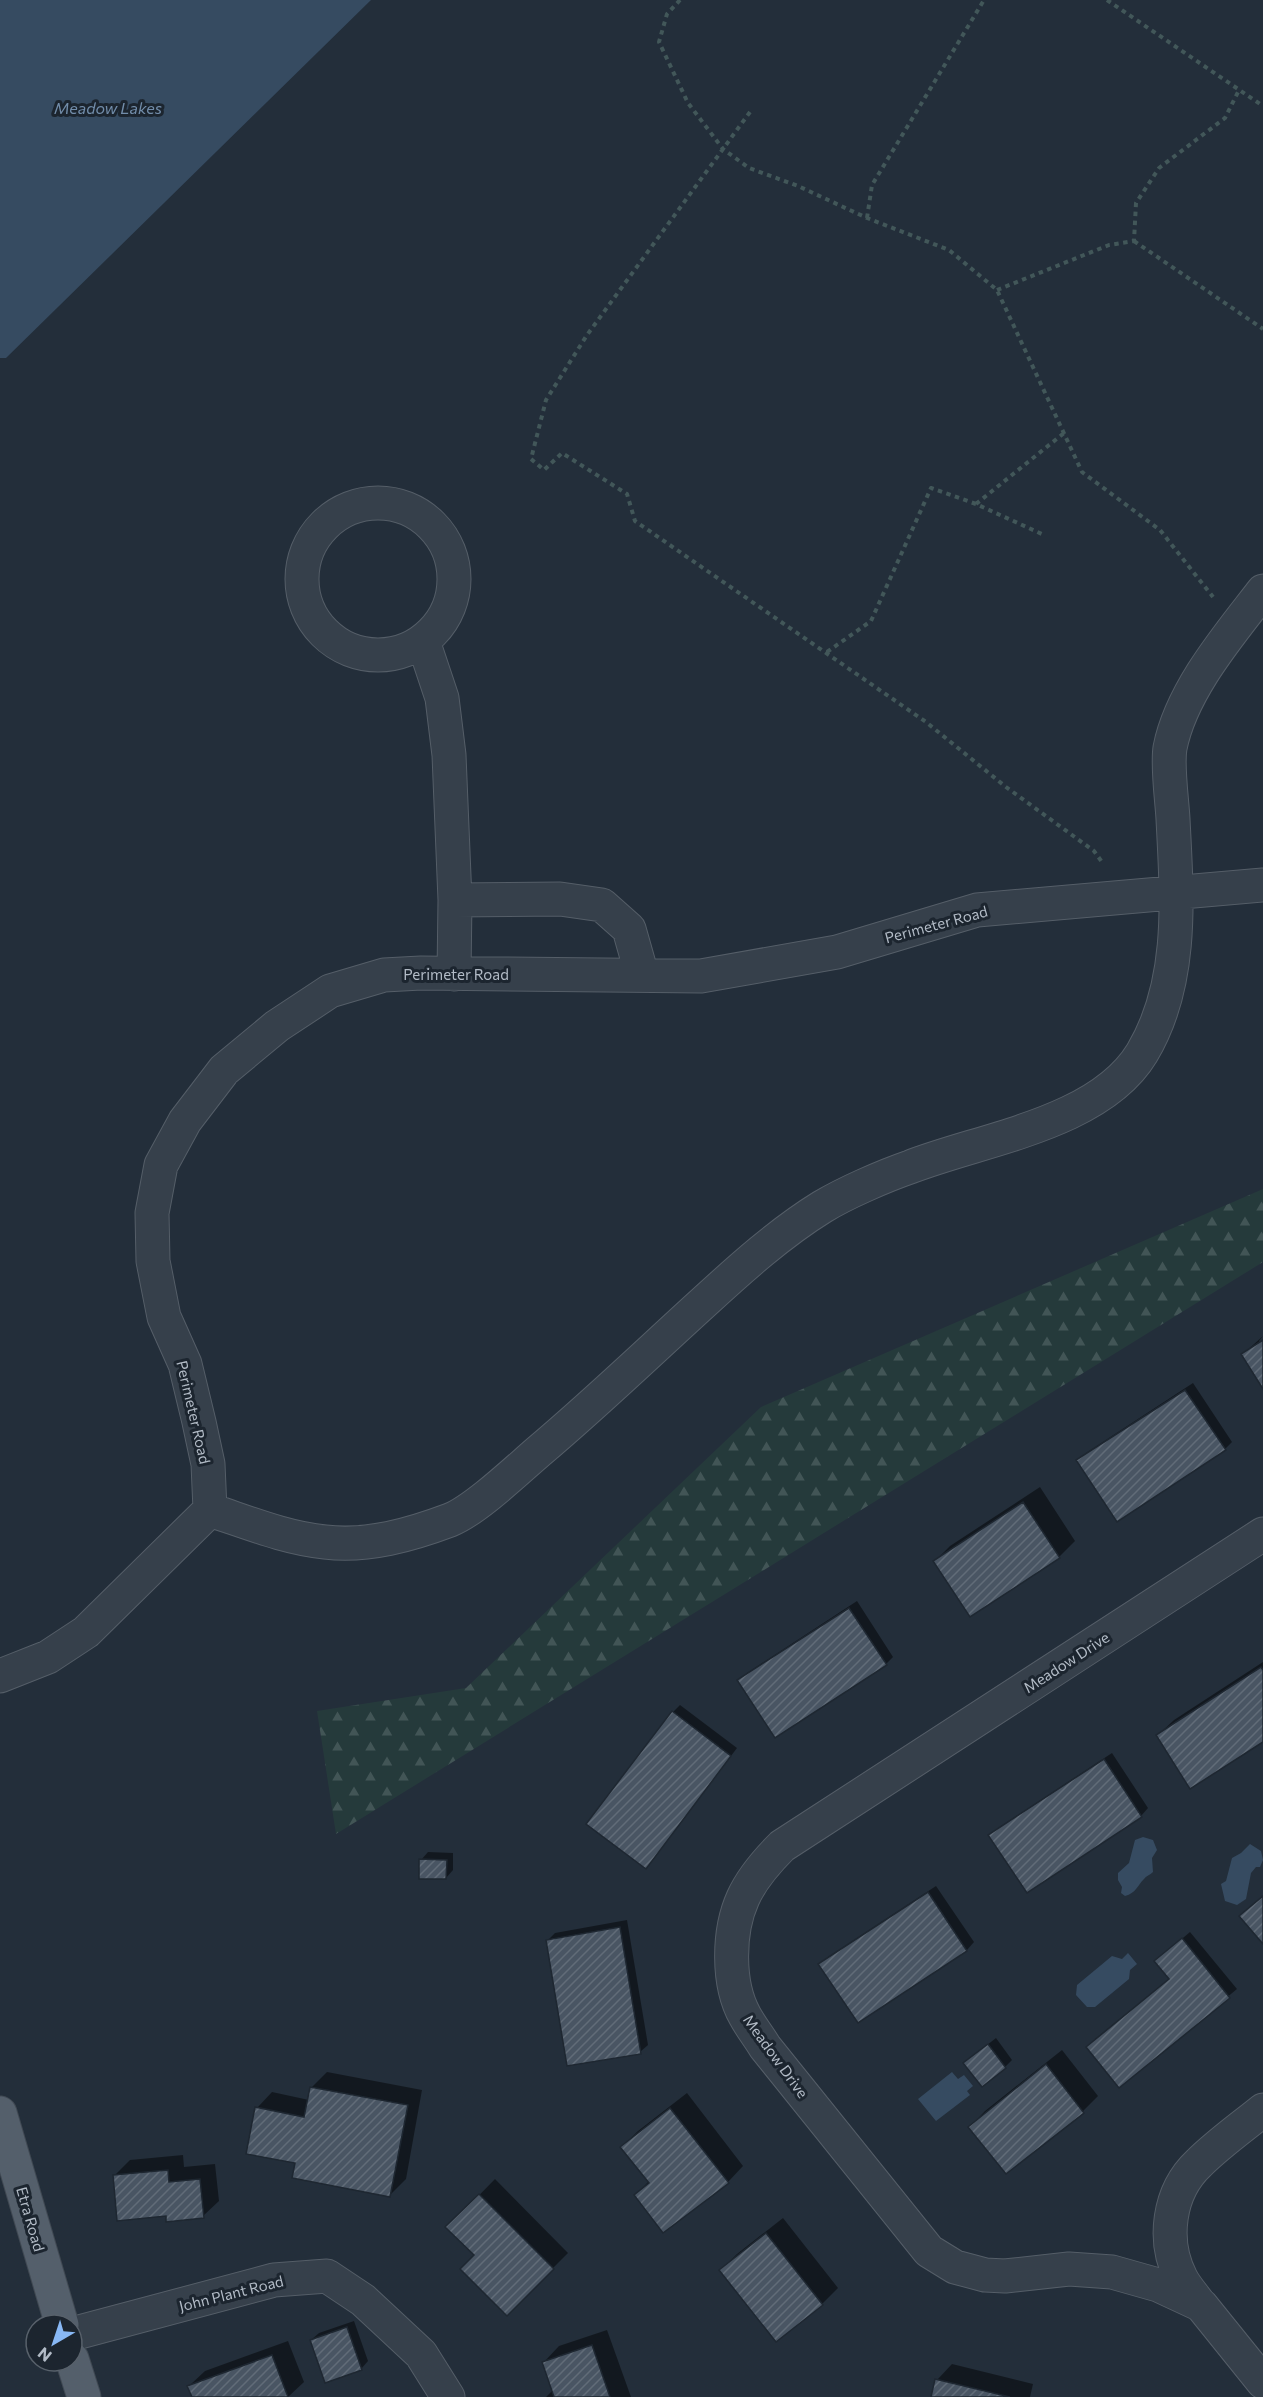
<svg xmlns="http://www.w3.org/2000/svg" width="1263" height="2397" font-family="Commissioner,sans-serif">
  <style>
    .forest { fill: url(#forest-firs) }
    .water { fill: #364b61 }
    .shadow { fill: #0007 }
    .building { fill: url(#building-hatch); stroke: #1e2731; stroke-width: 1.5 }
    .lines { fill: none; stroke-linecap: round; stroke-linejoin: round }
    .minor-casing { stroke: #555e68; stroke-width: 35 }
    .major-casing { stroke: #404953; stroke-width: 35 }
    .path { stroke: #425759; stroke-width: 4; stroke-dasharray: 4.5 4.5; stroke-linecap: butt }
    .minor { stroke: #36404b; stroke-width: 33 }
    .major { stroke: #545f6b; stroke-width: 33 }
    .labels { text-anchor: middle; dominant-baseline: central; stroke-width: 6; stroke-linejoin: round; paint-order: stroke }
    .street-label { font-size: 15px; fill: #b2bbc6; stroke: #1c252f }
    .water-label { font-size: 16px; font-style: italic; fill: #728daa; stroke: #1c252f }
  </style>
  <defs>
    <pattern id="forest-firs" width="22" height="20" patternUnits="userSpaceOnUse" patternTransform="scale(1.5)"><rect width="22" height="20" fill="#253a3b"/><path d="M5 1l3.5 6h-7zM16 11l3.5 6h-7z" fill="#425556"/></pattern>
    <pattern id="building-hatch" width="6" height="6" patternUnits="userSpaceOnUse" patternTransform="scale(1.5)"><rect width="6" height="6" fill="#495563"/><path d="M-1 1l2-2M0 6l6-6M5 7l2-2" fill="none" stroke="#616c78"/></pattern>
  </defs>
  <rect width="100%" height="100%" fill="#232e3a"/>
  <path class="forest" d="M1263 1189V1262L336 1834 317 1711 466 1688 761 1407Z"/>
  <path class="water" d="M0 0H371L6 358H0Z
    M1143 1837 1153 1840 1157 1850 1152 1858 1153 1872C1150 1875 1146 1876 1144 1879 1137 1886 1136 1893 1125 1896L1121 1893 1122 1887 1118 1880V1873L1129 1863 1135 1840Z
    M1250 1844 1261 1851 1263 1860 1260 1867H1256L1251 1873 1246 1899 1237 1905 1225 1901 1221 1884 1226 1881 1232 1858 1241 1853Z
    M1128 1953 1137 1964 1130 1970 1129 1979 1095 2007H1087L1076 1995 1077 1985 1112 1956 1122 1959Z
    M952 2072 958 2079 964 2075 973 2086 967 2091 970 2095 936 2121 918 2099Z"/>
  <path class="shadow" d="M1263 1336 1259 1341V1344L1263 1342V1386L1243 1354Z
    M1193 1383 1232 1442 1225 1449 1078 1461 1086 1453Z
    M1040 1487 1075 1541 1059 1557 970 1615 935 1561 950 1546Z
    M857 1601 893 1657 886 1664 739 1681 747 1673Z
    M1263 1662V1740L1158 1735 1174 1720Z
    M680 1705 737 1748 653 1859 673 1712Z
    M1112 1753 1148 1808 1141 1816 990 1835 998 1828Z
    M428 1852 453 1853V1870L446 1878 421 1860Z
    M936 1886 974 1942 967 1950 858 2021 820 1965 828 1957Z
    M627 1920 648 2045 640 2052 548 1940 555 1933Z
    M1190 1932 1237 1989 1120 2086 1095 2039 1170 1978 1164 1954Z
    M996 2038 1012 2060 1005 2067 973 2056Z
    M1062 2050 1098 2096 1083 2111 970 2127 985 2111Z
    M327 2072 422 2090 406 2179 390 2195 297 2162 257 2108 272 2092 309 2100 311 2088Z
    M687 2093 743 2166 728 2182 636 2195 649 2181 622 2147 638 2131Z
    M183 2155 184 2167 215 2164 219 2201 203 2216 167 2215 114 2176 130 2160Z
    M495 2179 568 2253 507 2314 476 2255 448 2227Z
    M783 2218 838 2288 822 2304 776 2340 721 2270 737 2254Z
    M354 2321 368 2361 361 2369 311 2340 319 2333Z
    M607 2330 631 2397H546L552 2391 544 2362 559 2346Z
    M288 2341 304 2382 288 2397H193L189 2386 205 2371Z
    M952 2364 1033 2384 1030 2397H932L937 2380Z"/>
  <path class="building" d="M1263 1340V1389L1241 1354Z
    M1185 1390 1226 1450 1117 1522 1076 1460Z
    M1023 1502 1060 1558 970 1617 933 1561Z
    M849 1608 887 1665 775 1738 737 1680Z
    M1261 1667 1263 1670V1742L1190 1789 1156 1735Z
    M672 1711 731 1756 646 1869 586 1824Z
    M1104 1759 1142 1817 1027 1893 988 1835Z
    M419 1859 447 1860 446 1879H419Z
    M928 1892 967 1951 858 2023 818 1964Z
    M1263 1896V1944L1239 1916Z
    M620 1927 641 2054 567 2066 546 1940Z
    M1182 1938 1230 1998 1119 2088 1086 2047 1169 1979 1154 1961Z
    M988 2044 1006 2068 982 2087 963 2063Z
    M1046 2064 1084 2113 1006 2174 968 2127Z
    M310 2087 408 2105 390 2197 292 2178 295 2163 246 2154 255 2107 304 2117Z
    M670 2108 729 2183 663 2233 634 2195 649 2183 620 2147Z
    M168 2170 169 2182 200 2179 204 2218 166 2222V2216L117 2221 113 2175Z
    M479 2194 554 2269 507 2316 460 2269 474 2255 445 2227Z
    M766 2233 823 2305 776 2342 719 2270Z
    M347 2327 362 2370 325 2383 310 2340Z
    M592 2345 610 2397H554L542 2362Z
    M272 2355 288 2397H192L187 2386Z
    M935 2379 1010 2397H931Z"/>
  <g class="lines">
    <g class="minor-casing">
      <path id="minor" d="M302 579a76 76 0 1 1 152 0a76 76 0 1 1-152 0Z
        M423 641 442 698 449 755 455 900 454 974
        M455 900 560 899 602 905 629 929 642 975
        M210 1510C247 1522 285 1538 325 1542 368 1547 410 1535 450 1520 475 1510 516 1471 538 1452 595 1404 649 1352 704 1302 741 1268 780 1233 822 1207 845 1193 884 1176 910 1167 981 1139 1099 1124 1142 1053 1184 983 1177 898 1173 819 1172 800 1167 766 1170 748 1181 691 1229 635 1263 591
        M1263 1534 782 1846C766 1862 752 1878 743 1898 728 1931 727 1984 745 2016 751 2027 759 2037 765 2047L929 2251 955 2267 985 2275 1005 2276 1069 2269 1112 2272 1158 2285 1201 2305 1263 2382
        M0 1676 48 1657 86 1632 210 1510 208 1464 199 1422 185 1364 164 1317 153 1261 152 1213 161 1165 185 1121 224 1070 277 1026 330 991 384 975 421 973 701 976 837 952 977 910 1263 885
        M1200 2305C1194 2296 1186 2288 1181 2278 1162 2241 1168 2192 1199 2163 1218 2144 1242 2127 1263 2110
        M72 2334 274 2280 327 2276 363 2300 421 2354 448 2397"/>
    </g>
    <g class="major-casing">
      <path id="major" d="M0 2113 62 2325
        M72 2359 84 2397"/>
    </g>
    <path class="path" d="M680 0 667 14 659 42 688 103 723 149 749 168 798 186 867 218 949 250 997 290 1082 472 1160 530 1213 597
      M1107 0 1263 106
      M750 112 587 335 546 400 531 459 544 470 562 453 627 494 635 521 926 722 1006 787 1094 851 1102 862
      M867 218 872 185 984 0
      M1134 241 1263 329
      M997 290 1109 245 1134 241 1136 203 1159 168 1225 118 1239 90
      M976 504 1064 433
      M827 652 871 621 931 488 976 504 1044 535"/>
    <use href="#minor" class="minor"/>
    <use href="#major" class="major"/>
  </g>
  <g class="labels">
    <g class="street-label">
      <text transform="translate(936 924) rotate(-15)">Perimeter Road</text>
      <text x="456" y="974">Perimeter Road</text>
      <text transform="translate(194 1412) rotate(77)">Perimeter Road</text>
      <text transform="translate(1066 1662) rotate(-33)">Meadow Drive</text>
      <text transform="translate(776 2056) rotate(54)">Meadow Drive</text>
      <text transform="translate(31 2219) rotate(74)">Etra Road</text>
      <text transform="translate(231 2293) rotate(-14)">John Plant Road</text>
    </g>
    <g class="water-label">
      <text x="108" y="107">Meadow Lakes</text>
    </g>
  </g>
  <g transform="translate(54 2343) rotate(219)"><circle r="28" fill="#1c252f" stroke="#58616b" stroke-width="1.5"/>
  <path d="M0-4.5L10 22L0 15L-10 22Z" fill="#88b8f5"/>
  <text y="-9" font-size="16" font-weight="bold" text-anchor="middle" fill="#b2bbc6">N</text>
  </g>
</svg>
